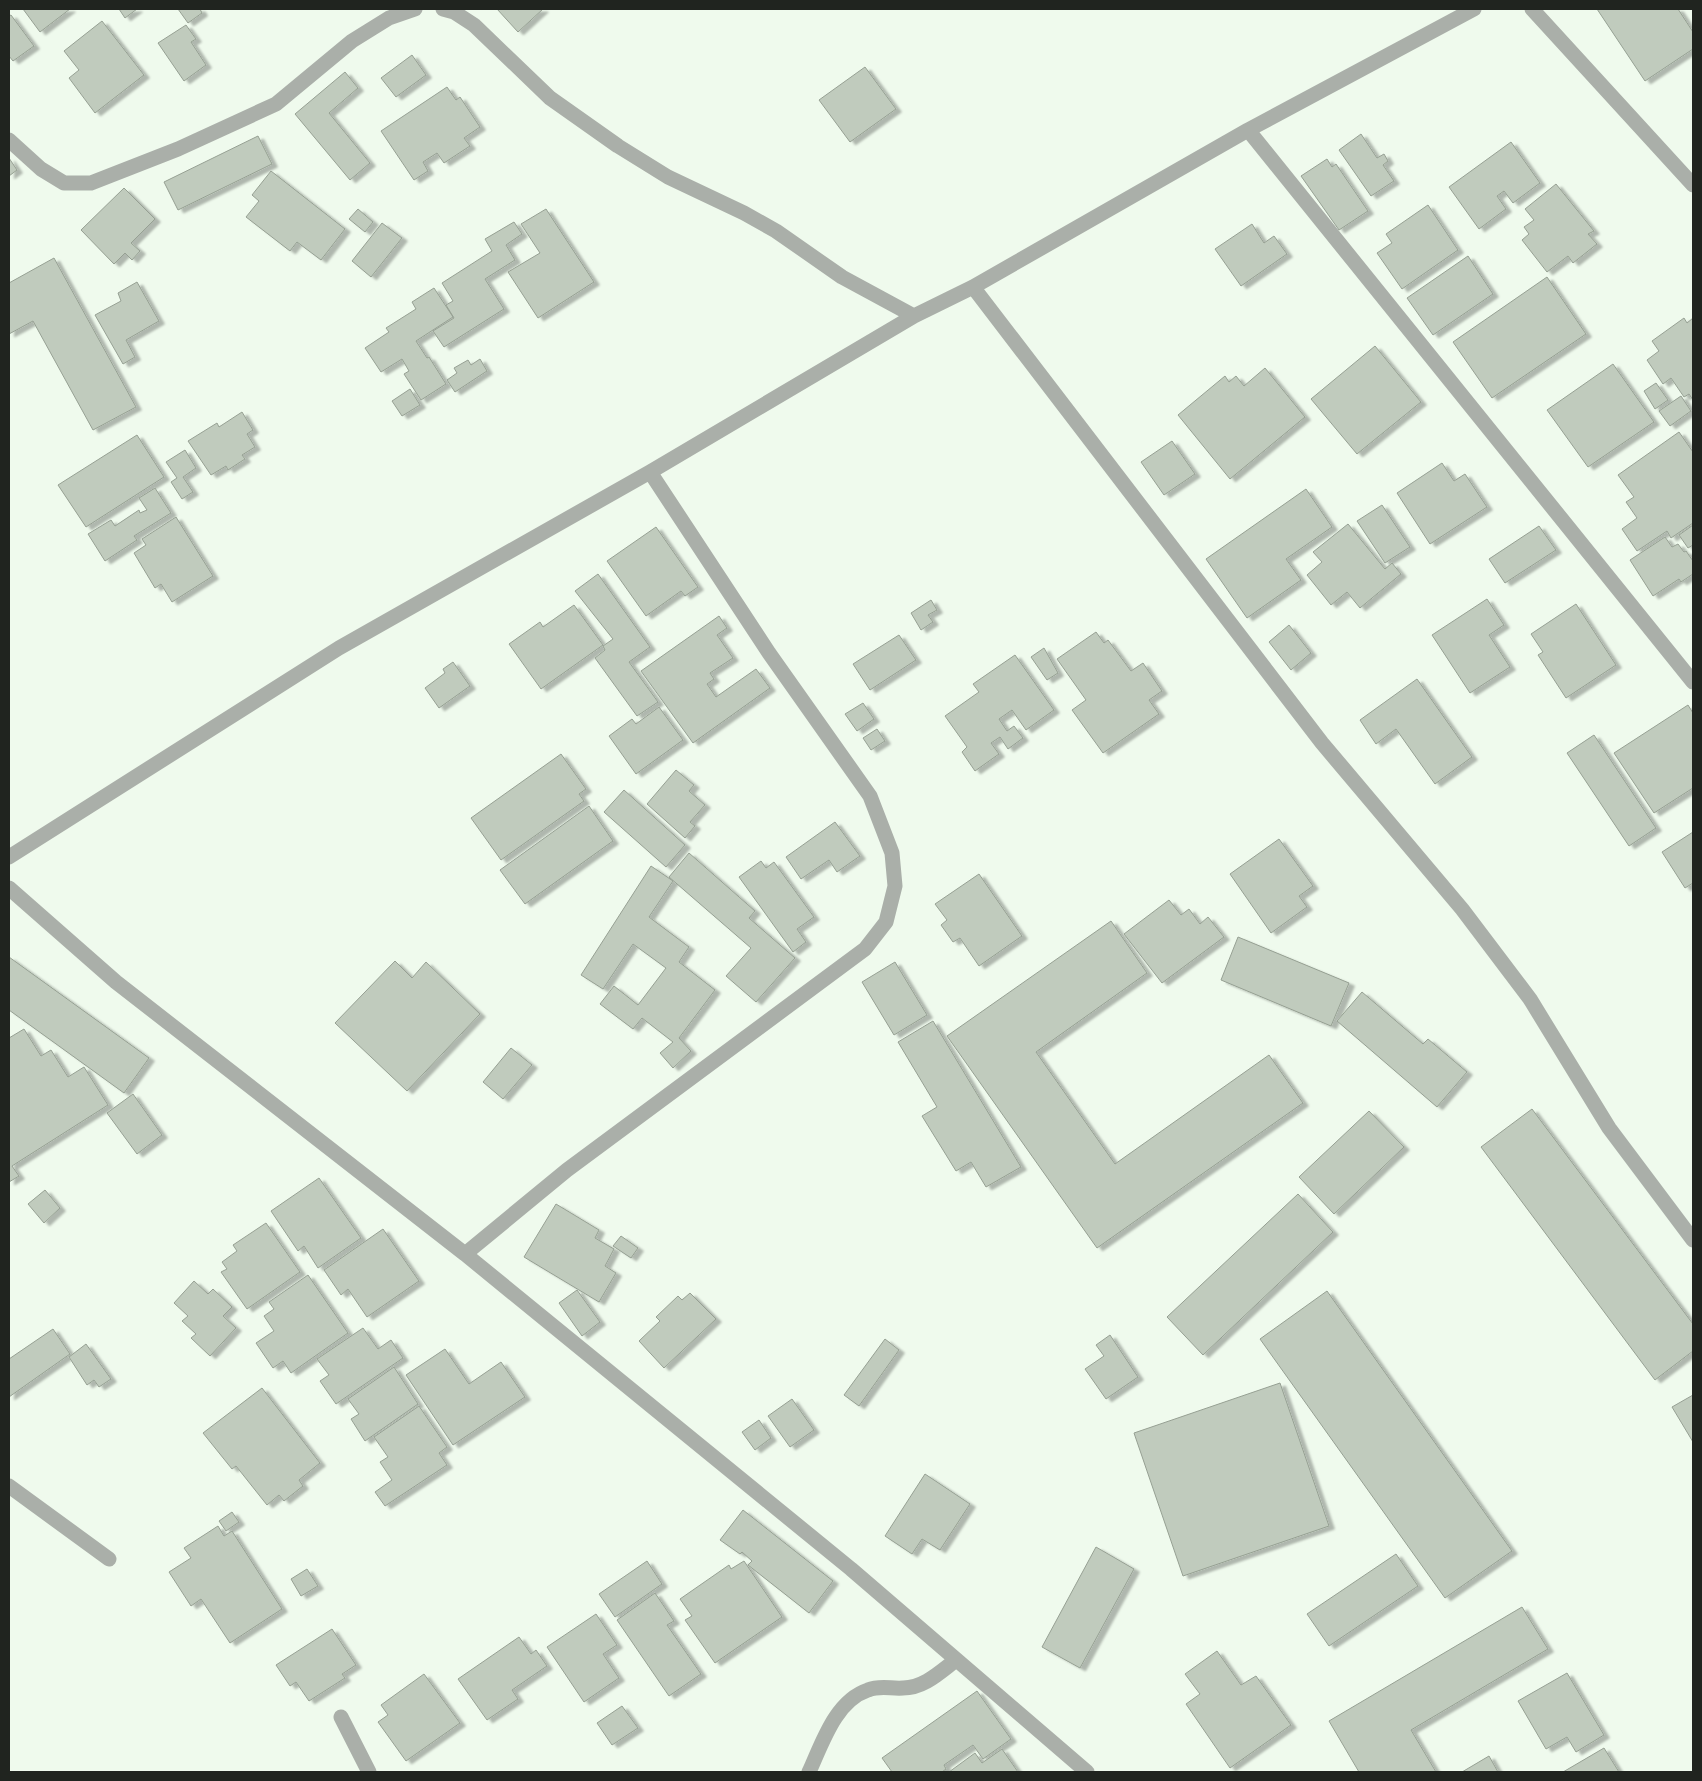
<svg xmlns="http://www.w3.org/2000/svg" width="1702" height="1781" font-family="'DejaVu Sans',sans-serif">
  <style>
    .building { fill: #c0cbbd; stroke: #96a093; filter: url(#shadow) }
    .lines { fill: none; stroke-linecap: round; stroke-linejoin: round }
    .minor { stroke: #aaafa9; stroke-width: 15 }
  </style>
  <defs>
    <filter id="shadow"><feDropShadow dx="5.5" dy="3" stdDeviation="1" flood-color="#0004"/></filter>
  </defs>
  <rect width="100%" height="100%" fill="#effaed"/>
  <path class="building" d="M23 9H70L40 32Z
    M119 9H137L125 18Z
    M178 9H200L202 13 188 23Z
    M497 9H543L518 32Z
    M1597 9H1678L1693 32V49L1645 81Z
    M11 15 34 46 13 61 9 56V16Z
    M102 21 144 75 95 113 69 78 79 70 64 51Z
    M186 25 196 39 191 42 206 65 184 81 158 43Z
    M412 55 426 75 396 97 381 78Z
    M865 67 896 109 850 142 819 100Z
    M345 72 358 88 329 113 370 163 350 180 295 114Z
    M447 87 456 100 460 97 480 127 464 138 470 146 444 163 437 153 423 162 428 171 414 180 381 131Z
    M1361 134 1377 158 1384 154 1388 161 1383 165 1394 181 1371 196 1339 150Z
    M258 136 272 164 178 210 164 182Z
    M1511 142 1540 183 1513 203 1504 191 1497 196 1506 209 1479 229 1449 187Z
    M9 158 17 170 9 176Z
    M1327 159 1332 167 1336 164 1368 211 1339 230 1301 176Z
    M271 171 345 229 321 260 297 242 290 251 246 217 259 201 252 195Z
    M1556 184 1594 231 1588 234 1597 244 1573 263 1568 256 1547 272 1522 240 1529 234 1524 227 1534 220 1525 209Z
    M124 188 155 219 131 243 140 251 132 260 125 253 114 264 81 230Z
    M1428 205 1458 250 1402 289 1377 253 1392 243 1386 234Z
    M358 209 373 222 365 232 349 219Z
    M546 209 594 282 538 318 508 272 540 253 521 224Z
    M514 222 522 234 506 245 515 260 485 279 504 309 444 347 433 331 454 318 446 305 453 301 442 283 492 251 485 239Z
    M382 223 402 238 371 277 352 261Z
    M1252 224 1264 243 1274 236 1287 254 1241 286 1215 249Z
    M1468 256 1493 294 1433 335 1407 298Z
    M54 258 136 407 93 430 33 321 9 334V283Z
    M1547 277 1586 334 1492 398 1453 342Z
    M137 282 159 321 126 340 135 357 123 364 95 315 121 301 118 293Z
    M434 288 453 317 416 341 427 358 429 357 446 384 421 400 404 374 409 371 402 359 381 372 365 348 389 332 386 328 416 309 412 302Z
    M1684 318 1687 323 1693 318V400L1689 394 1684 397 1671 378 1663 384 1647 360 1659 351 1652 341Z
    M1375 346 1421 402 1357 454 1311 399Z
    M480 359 487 371 455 392 447 380 457 373 454 368 468 360 471 365Z
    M1613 364 1654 422 1588 467 1547 410Z
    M1265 368 1305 417 1230 479 1178 415 1225 376 1229 382 1236 376 1244 386Z
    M1656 383 1668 400 1655 409 1644 391Z
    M410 389 420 405 402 416 392 401Z
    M1681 396 1691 411 1670 426 1659 411Z
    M242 412 253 430 247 434 255 447 242 455 245 459 228 470 226 466 211 475 188 441 217 423 219 427Z
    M1679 432 1693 452V523L1671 538 1667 531 1637 551 1622 529 1637 518 1626 502 1634 497 1618 475Z
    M137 435 164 477 86 527 58 485Z
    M1172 441 1195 474 1164 495 1141 462Z
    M185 450 196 468 183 477 193 492 182 499 171 482 177 478 166 462Z
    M1442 463 1454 481 1465 474 1487 507 1430 544 1397 493Z
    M155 488 171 513 134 536 137 540 105 561 88 534 111 520 115 526 139 510 140 513 147 510 139 498Z
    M1306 489 1332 527 1286 559 1301 580 1247 618 1206 559Z
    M1382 505 1410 547 1385 563 1357 521Z
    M176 517 213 576 172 602 161 584 155 588 134 553 146 545 142 539Z
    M1348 524 1385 569 1392 563 1401 574 1360 608 1347 592 1331 605 1307 575 1322 562 1313 552Z
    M1693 525V545L1688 548 1679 535Z
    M1539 526 1556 550 1505 583 1489 559Z
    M656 527 698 587 685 596 681 591 646 616 607 561Z
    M1665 537 1672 547 1678 544 1684 552 1686 551 1693 561V574L1681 582 1679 579 1653 596 1630 560Z
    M598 574 650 647 629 662 658 702 637 716 595 658 605 650 603 646 613 639 575 591Z
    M1487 599 1504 625 1489 635 1510 667 1470 693 1432 635Z
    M931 600 937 610 928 615 933 622 921 630 911 613Z
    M1576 604 1616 665 1566 698 1538 655 1543 652 1531 634Z
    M574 605 603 645 541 689 509 644 540 622 543 627Z
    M719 616 727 628 717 635 733 658 710 673 714 679 707 684 716 697 756 669 770 688 693 743 641 671Z
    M1289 625 1311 653 1291 670 1269 642Z
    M1096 632 1104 643 1108 640 1131 671 1143 663 1162 691 1149 700 1159 714 1103 753 1072 710 1086 700 1057 659Z
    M899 635 916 660 870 690 853 664Z
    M1044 648 1058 673 1047 680 1031 657Z
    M1015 655 1054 710 1026 730 1012 710 999 719 1007 731 1014 726 1023 738 1008 749 1000 737 991 743 999 754 975 771 962 752 967 747 945 716 979 692 973 684Z
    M453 662 470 686 439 708 425 688 445 673 443 669Z
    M1417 679 1472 757 1435 784 1396 729 1376 744 1360 720Z
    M863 703 874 719 857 731 845 714Z
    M1688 705 1693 713V788L1654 813 1614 753Z
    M659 707 683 740 636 774 609 736 632 719 636 724Z
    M877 729 885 741 871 750 863 738Z
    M1594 735 1656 828 1629 846 1567 753Z
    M561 754 586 789 579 794 584 801 501 860 471 818Z
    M676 770 694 785 689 791 705 805 690 822 695 826 685 838 647 804Z
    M624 790 685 845 666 867 604 812Z
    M589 806 613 841 525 904 500 870Z
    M835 822 860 856 837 872 829 860 801 879 786 857Z
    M1693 832V883L1685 888 1662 852Z
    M1279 839 1313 886 1299 896 1307 907 1271 933 1230 874Z
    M689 853 755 911 749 918 795 958 756 1002 726 976 751 948 669 877Z
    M761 861 766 868 774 862 814 917 797 929 806 942 793 952 739 877Z
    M651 866 673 881 649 917 689 947 679 962 715 990 679 1038 691 1051 673 1068 660 1053 673 1042 642 1018 633 1029 600 1004 614 986 638 1005 666 968 633 944 603 989 581 975Z
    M979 874 1022 936 979 966 960 938 953 942 941 925 947 920 935 904Z
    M1169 900 1181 915 1189 909 1200 924 1208 917 1224 937 1162 983 1124 934Z
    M1111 921 1147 973 1036 1052 1115 1164 1269 1055 1303 1103 1097 1248 947 1036Z
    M1238 937 1349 983 1331 1026 1221 980Z
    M9 957 149 1058 124 1093 9 1010Z
    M395 961 412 978 426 962 480 1014 407 1091 335 1023Z
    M895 962 927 1015 894 1035 862 982Z
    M1362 992 1423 1044 1428 1039 1467 1072 1437 1107 1337 1021Z
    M933 1021 1021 1167 986 1187 971 1162 956 1171 922 1116 937 1107 898 1042Z
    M24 1029 41 1056 51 1050 68 1077 84 1067 108 1105 12 1166 19 1176 9 1182V1038Z
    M511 1048 532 1065 503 1099 483 1082Z
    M133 1094 162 1135 137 1154 107 1113Z
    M1532 1109 1693 1324V1351L1655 1380 1481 1147Z
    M1369 1111 1404 1147 1334 1214 1299 1177Z
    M319 1178 361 1238 318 1268 304 1246 298 1251 271 1211Z
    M45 1190 60 1208 44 1223 28 1204Z
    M1298 1194 1333 1232 1203 1355 1167 1317Z
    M556 1204 599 1230 595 1238 614 1249 605 1266 616 1273 599 1302 524 1257Z
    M266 1223 300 1272 247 1309 221 1272 227 1269 222 1262 237 1251 233 1245Z
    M383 1229 419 1281 367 1317 348 1289 341 1295 324 1270Z
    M621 1236 638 1248 631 1258 613 1246Z
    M308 1275 348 1333 291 1373 283 1361 273 1368 256 1343 274 1331 264 1316 274 1309 269 1302Z
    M194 1281 208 1294 213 1289 232 1307 223 1316 236 1328 210 1356 191 1338 196 1334 182 1321 188 1316 174 1303Z
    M577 1290 600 1322 582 1336 559 1303Z
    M1327 1291 1512 1551 1445 1598 1260 1339Z
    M690 1293 716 1319 664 1368 639 1341 660 1321 656 1317 678 1296 682 1300Z
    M363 1328 378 1349 391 1340 403 1358 336 1404 320 1381 329 1375 317 1359Z
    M53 1329 70 1354 9 1397V1359Z
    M1110 1335 1138 1377 1106 1399 1085 1369 1104 1356 1096 1345Z
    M885 1339 899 1350 859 1406 844 1395Z
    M86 1344 111 1379 99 1387 94 1380 87 1385 69 1357Z
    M445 1349 469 1384 501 1362 525 1397 453 1445 406 1375Z
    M394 1367 418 1404 365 1441 351 1419 359 1414 348 1399Z
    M1280 1383 1329 1526 1183 1576 1134 1433Z
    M262 1388 320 1463 299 1480 303 1486 284 1501 279 1495 267 1505 236 1466 232 1469 203 1433Z
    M1693 1395V1442L1672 1407Z
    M792 1399 814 1430 790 1447 768 1416Z
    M419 1406 447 1447 439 1453 447 1465 385 1506 375 1492 392 1480 380 1462 388 1457 374 1437Z
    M759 1420 771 1438 755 1450 742 1432Z
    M925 1474 970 1504 940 1550 922 1539 912 1554 885 1536Z
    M743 1510 833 1581 809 1613 748 1565 752 1561 742 1552 740 1554 720 1540Z
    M232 1512 239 1522 226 1531 219 1521Z
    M218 1526 224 1536 232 1531 282 1609 230 1643 201 1599 191 1606 169 1572 191 1558 184 1548Z
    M1096 1547 1134 1569 1080 1668 1042 1647Z
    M1396 1554 1418 1586 1329 1646 1307 1614Z
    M647 1561 662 1584 615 1617 599 1594Z
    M744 1561 782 1617 715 1663 685 1620 692 1616 680 1599 729 1565 731 1569Z
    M307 1569 318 1586 301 1596 291 1579Z
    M655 1593 674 1621 667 1625 701 1674 669 1696 617 1620Z
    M1522 1607 1548 1649 1411 1730 1436 1772H1359L1329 1721Z
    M596 1614 617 1645 603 1654 619 1678 584 1702 547 1647Z
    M332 1629 356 1665 342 1674 345 1678 309 1701 296 1682 290 1686 276 1665Z
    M519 1637 531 1654 536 1650 547 1666 512 1690 518 1699 487 1720 458 1679Z
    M1217 1651 1241 1685 1256 1676 1291 1725 1230 1768 1186 1704 1200 1694 1185 1674Z
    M1567 1673 1604 1735 1576 1752 1567 1737 1546 1749 1518 1701Z
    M424 1674 460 1723 406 1761 378 1722 388 1715 381 1705Z
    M977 1691 1011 1739 983 1759 973 1745 944 1765 946 1769 942 1772H892L882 1758Z
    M622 1706 638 1728 612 1745 597 1723Z
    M1604 1748 1619 1772H1563Z
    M1002 1749 1018 1772H949L975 1753 982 1763Z
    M1489 1756 1498 1772H1462Z"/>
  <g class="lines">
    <path class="minor" d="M443 9 454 12 474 25 550 98 618 146 668 177 744 213 776 231 842 277 914 316
      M1532 9 1693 185
      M1248 130 1693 682
      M9 140 41 169 64 183H91L178 149 276 104 352 41 389 18 415 9
      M973 287 1322 743 1462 909 1530 999 1609 1128 1693 1240
      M9 857 339 648 650 472 914 316 973 287 1248 130 1474 9
      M9 888 116 982 465 1254 851 1569 1087 1772
      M465 1254 567 1170 865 949 886 922 895 886 892 853 870 796 769 653 650 472
      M9 1486 109 1559
      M341 1717 369 1772
      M809 1772C822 1744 835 1701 868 1690 880 1685 891 1689 903 1688 924 1688 940 1672 956 1660"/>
  </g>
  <rect width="1702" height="1781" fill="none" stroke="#20241f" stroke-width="20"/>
</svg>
